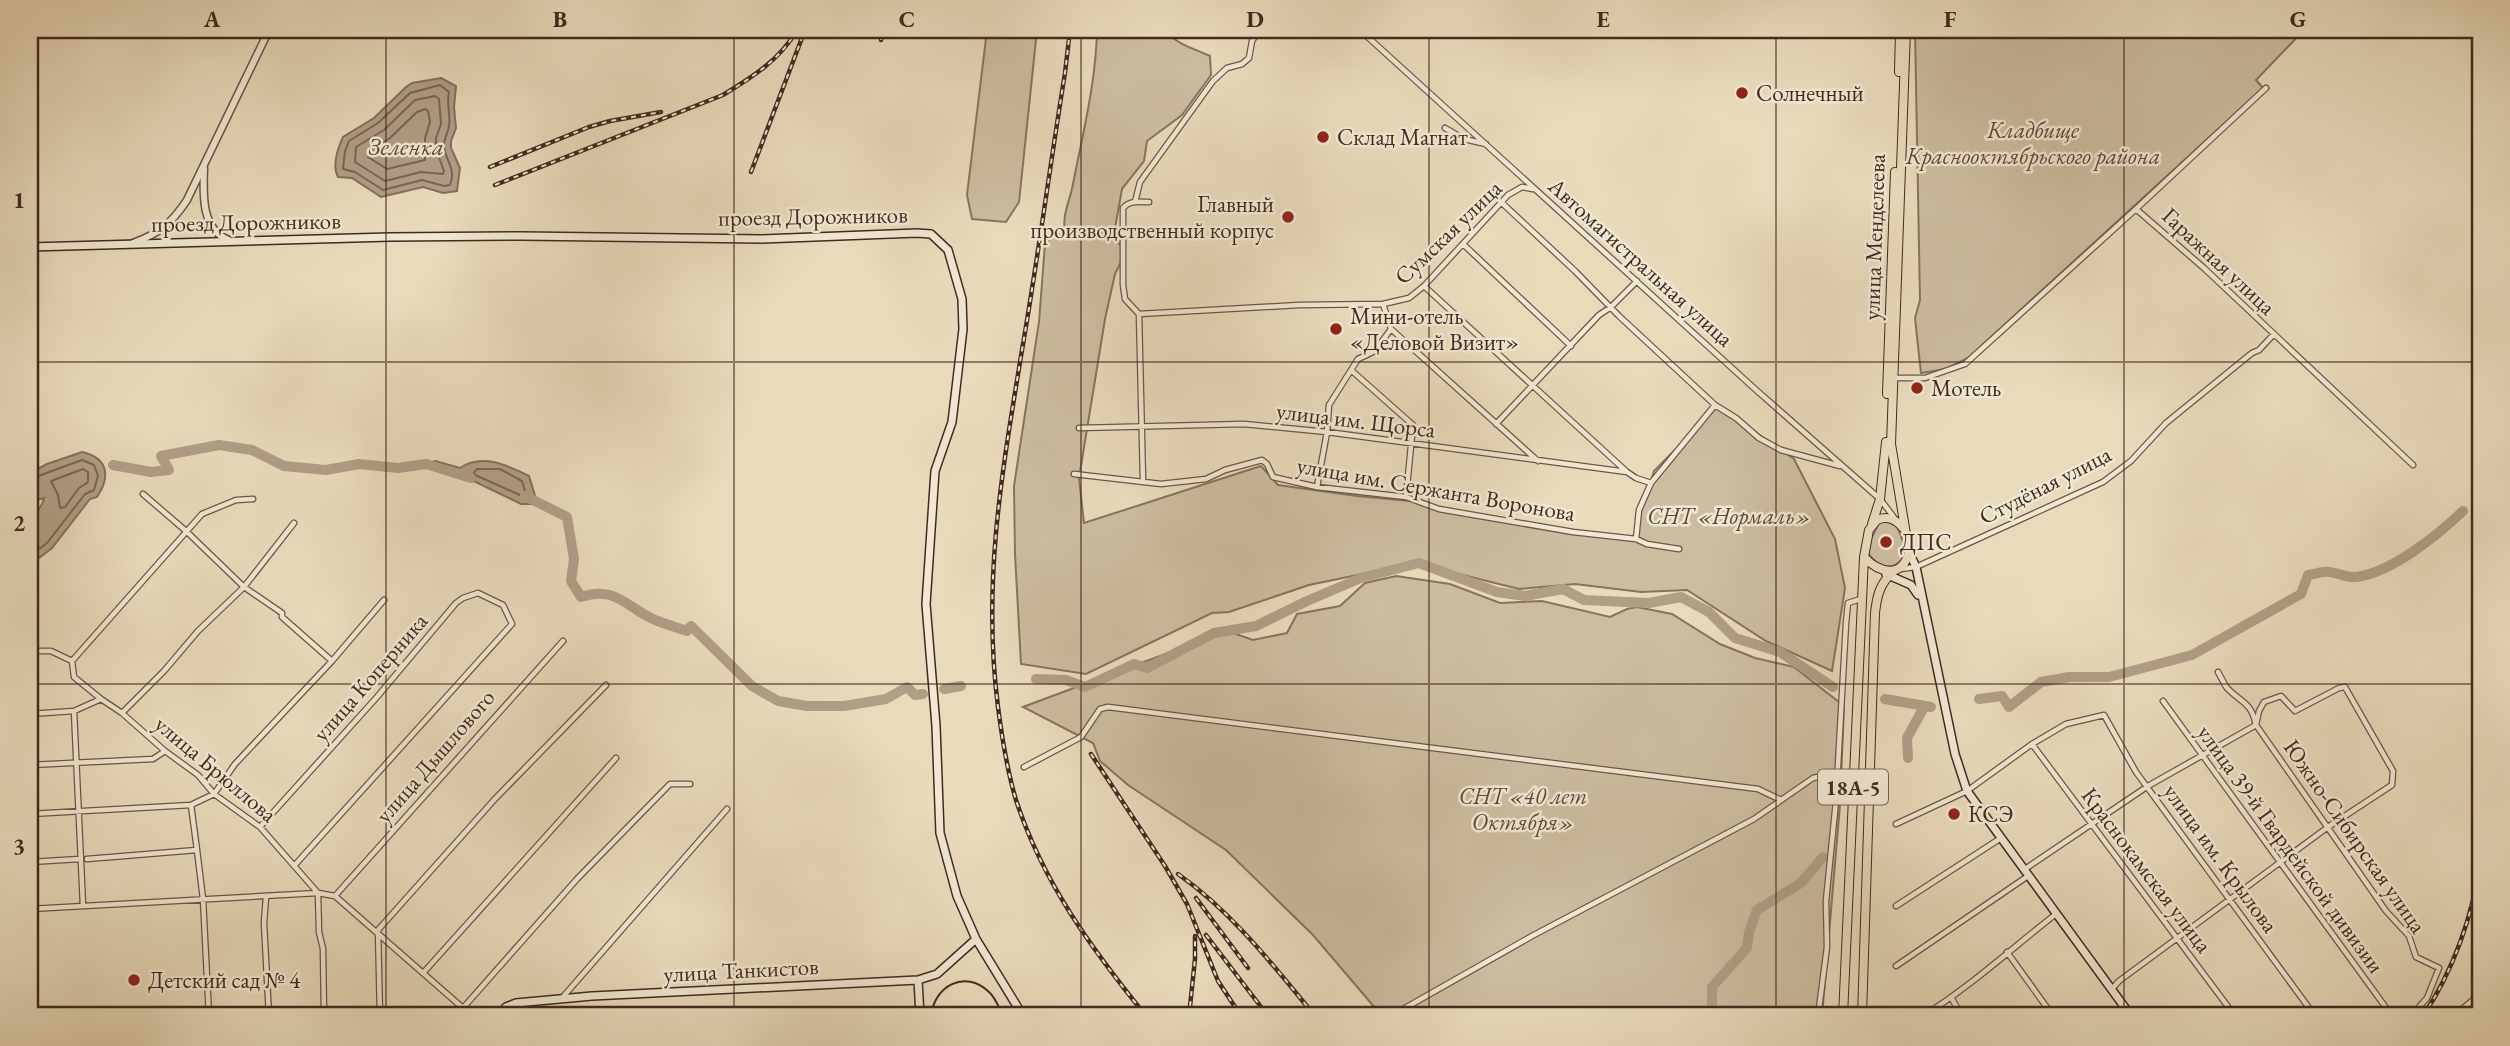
<svg xmlns="http://www.w3.org/2000/svg" width="2510" height="1046" font-family="'EB Garamond',serif">
  <style>
    .green { fill: #ccbda1; stroke: #887360; stroke-width: 2 }
    .water { fill: #b09e87; stroke: #846f5d; stroke-width: 2 }
    .lines { fill: none; stroke-linecap: round; stroke-linejoin: round }
    .shore { stroke: #7a6453; stroke-width: 2 }
    .river { stroke: #b09e87; stroke-width: 10 }
    .minor-casing { stroke: #6c5646; stroke-width: 7 }
    .tertiary-casing { stroke: #6c5646; stroke-width: 9 }
    .secondary-casing { stroke: #43291f; stroke-width: 10 }
    .trunk-casing { stroke: #43291f; stroke-width: 10 }
    .minor { stroke: #f0e8d3; stroke-width: 4.5 }
    .tertiary { stroke: #f0e8d3; stroke-width: 6 }
    .secondary { stroke: #f0e8d3; stroke-width: 7 }
    .trunk { stroke: #e8dbbc; stroke-width: 8 }
    .tram { stroke: #43291f; stroke-width: 2 }
    .rail-casing { stroke: #43291f; stroke-width: 4.5 }
    .rail { stroke: #f0e8d3; stroke-width: 2; stroke-dasharray: 5; stroke-linecap: butt }
    .grid { fill: none; stroke: #43291f; stroke-width: 2; stroke-opacity: 0.55 }
    .poi-dot { fill: #8f2418; stroke: #f0e8d3; stroke-width: 2.5 }
    .labels { text-anchor: middle; dominant-baseline: central; stroke-width: 5; stroke-linejoin: round; paint-order: stroke }
    .shield { fill: #f0e8d3; stroke: #776255; stroke-width: 2 }
    .shield-label { font-size: 21px; font-weight: bold; fill: #43291f }
    .poi-label { font-size: 23px; fill: #43291f; stroke: #f0e8d3; text-anchor: start }
    .park-label { font-size: 23px; font-style: italic; fill: #5e4739; stroke: #f0e8d3 }
    .street-label { font-size: 23px; fill: #43291f; stroke: #f0e8d3 }
    .water-label { font-size: 24px; font-style: italic; fill: #5e4639; stroke: #f0e8d3 }
    .neatline { fill: none; stroke: #43291f; stroke-width: 2.5 }
    .grid-label { font-size: 23px; text-anchor: middle; font-weight: bold; fill: #43291f }
  </style>
  <rect width="100%" height="100%" fill="#e8dbbc"/>
  <filter id="stains"><feTurbulence type="fractalNoise" baseFrequency=".00286" numOctaves="4"/><feColorMatrix values="0 0 0 0 .2 0 0 0 0 .09 0 0 0 0 .02 0 0 0 .5 -.17"/></filter>
  <radialGradient id="worn" r=".72"><stop offset=".6" stop-color="#630" stop-opacity="0"/><stop offset="1" stop-color="#630" stop-opacity=".3"/></radialGradient>
  <path class="green" d="M987 30H1037L1019 202 1006 222 972 219 967 195Z
    M1097 30H1163C1181 46 1190 47 1210 56L1211 75 1182 115 1147 141 1144 161 1122 189 1114 234 1065 231C1062 214 1070 201 1073 184 1083 133 1096 82 1097 30Z
    M1915 30H2304L2256 80 2263 88 1968 358 1946 369 1921 373 1915 318 1920 300Z
    M1055 234 1116 239 1122 248 1123 258 1115 274 1105 319 1079 478 1084 523 1261 466 1278 485 1357 496 1410 501 1514 522 1632 540 1654 471 1718 406 1794 459 1835 539 1845 588 1832 671 1766 641 1687 590 1641 592 1575 584 1519 589 1415 563 1309 585 1229 612 1212 613 1086 674 1021 664 1015 554 1014 486 1039 322 1045 244Z
    M1880 521 1895 523C1906 543 1913 568 1881 567L1869 555V543Z
    M1396 576 1450 584 1500 603 1542 601 1610 617 1627 609 1637 607 1672 614 1720 644 1755 658 1794 667 1844 706 1840 805 1822 1016 1381 1015 1313 935 1226 850 1128 785 1100 761 1093 743 1023 707 1227 631 1253 640 1287 633 1297 614 1340 606 1365 583Z"/>
  <path class="water" d="M441 78 456 86 454 107 456 128 451 141V148L460 168 457 191 443 193 423 187 381 197 352 178 338 177C332 166 338 148 343 137L374 118 406 87 412 83Z
    M82 452C108 458 111 476 97 497L90 499 52 548 30 565V522L42 504 44 498 30 502V473L47 464Z
    M435 461 460 468C482 453 507 465 529 476L536 499 531 504H521L457 473 426 464Z"/>
  <g class="lines">
    <path class="shore" d="M440 85 449 92C446 104 451 114 449 126 448 134 443 139 444 148 447 162 456 170 450 185L444 186 422 180 383 190 355 172 343 169 345 151 349 141 378 123 410 93Z
      M435 96 439 99 441 124 436 138V149L444 171 443 174 421 172 385 181 355 162 356 147 384 130 415 100Z
      M425 109 428 111 430 122 425 138V160L387 169 368 157 369 152 390 138 417 112Z
      M83 469 88 472V482L79 488 65 507 60 508 58 495 51 481Z
      M477 469H500L522 481 526 495 522 496 473 474Z
      M30 479 82 460 94 465 98 476 94 490 85 494 47 543 30 556"/>
    <path class="river" d="M113 465 151 472 169 470 161 456 219 445 252 450 284 466 326 470 359 464 398 468 426 464 471 478
      M525 496 567 517 574 559 571 581 581 597C616 585 627 608 655 620 665 624 676 627 687 631L691 626 752 686 778 701 807 706H844L886 699 907 687 915 695 923 694
      M1036 679 1066 680 1085 687 1134 664 1147 668 1214 633 1256 626 1307 601 1361 578 1419 563 1497 592 1525 596 1563 589 1584 600 1649 603 1681 597 1709 612 1735 638 1780 652 1833 687
      M944 689 961 686
      M1885 699 1931 707
      M1979 699 2002 696 2009 707 2041 682 2069 677H2109L2192 655 2301 594 2308 575C2315 574 2323 571 2329 572 2339 573 2347 578 2356 577 2391 573 2438 535 2463 511
      M1908 758 1907 738 1924 707
      M1712 1016V987L1747 948 1749 932 1757 910 1801 883 1823 857"/>
    <g class="minor-casing">
      <path id="minor" d="M1360 30 1755 389 1880 499 1896 520
        M1445 128 1464 139 1486 144
        M1135 202 1140 182 1213 81 1227 68 1242 64 1249 58 1252 41 1259 30
        M1149 202C1138 202 1130 200 1123 208V285L1125 299 1139 314 1299 305 1383 304
        M1501 202 1575 271 1619 316 1715 405 1736 418 1759 438 1781 450 1840 466
        M2136 209 2266 88
        M1463 244 1571 346
        M1424 286 1627 472 1636 478 1651 483
        M1139 314 1143 481
        M1391 329 1538 461
        M1351 370 1413 425 1406 497
        M1892 378H1925L1965 364 2136 209 2205 269 2413 465
        M1496 424 1599 315 1611 307 1637 281
        M1079 428 1244 424 1327 432 1627 472
        M1074 474 1161 484 1206 479 1225 470 1262 460 1267 464 1273 477 1317 487 1406 497 1439 509 1573 532 1636 539 1647 544 1679 549
        M1317 487 1327 432 1329 405 1358 359 1375 351 1391 329 1383 304 1409 298 1424 286 1508 195 1522 187 1533 189
        M143 494 186 531 244 587 282 613V617L332 661
        M1636 539 1639 510 1651 483 1715 405
        M1900 569 1916 567 2103 482 2131 461 2166 423 2252 353 2259 350 2273 335
        M30 646 33 651H51L72 661 74 677 101 699 122 713 165 751 198 775 214 794 260 827 318 893
        M72 661 202 514 236 500 253 499
        M2218 672C2221 677 2224 684 2227 688 2241 703 2251 701 2256 725L2386 911 2409 936 2416 957 2439 968 2427 998 2411 1016
        M2163 701 2392 1016
        M74 711 83 906
        M122 713 164 671 198 631 244 587 294 523
        M30 714 74 711 101 699
        M2032 744 2235 1016
        M30 765 153 759 165 751
        M1024 767 1081 737 1100 709 1108 707 1758 789 1781 800
        M30 814 191 805
        M1896 824 1967 791 2032 744 2066 724 2104 715 2136 772 2315 1016
        M260 827 377 697 456 603 463 598 478 593 503 605 512 624 294 866
        M197 850 203 899 209 1016
        M87 859 197 850 191 805 214 794 235 764 332 661 384 600
        M30 862 80 859
        M2025 869 2148 786 2256 725 2259 711 2264 702 2281 696 2295 711 2339 688 2345 687 2393 771 2392 785 2328 827 2119 981 2111 990
        M318 893 319 932 323 949 324 1016
        M335 896 563 641
        M266 897 264 923 269 1016
        M1896 906 2001 838
        M30 909 318 893 335 896 472 1016
        M2007 952 2053 1016
        M1896 966 2028 876
        M424 972 616 758
        M562 998 727 809
        M1952 999 1962 1016
        M463 1008 577 879 670 784H690
        M380 1016 378 930 494 800 606 685
        M1391 1016 1532 936 1754 819 1813 778 1838 773
        M1818 1016 1827 947 1826 901 1836 801 1846 623 1848 603 1861 599
        M1923 1016C1970 987 2012 948 2056 914
        M2449 1016 2460 1011 2480 994"/>
    </g>
    <g class="tertiary-casing">
      <path id="tertiary" d="M204 168C203 194 201 230 229 240
        M133 243C160 233 171 224 187 200L269 30"/>
    </g>
    <g class="secondary-casing">
      <path id="secondary" d="M30 247 390 237 521 236 762 239 917 233 931 234 948 250 962 299 963 329 952 422 935 471 926 604 936 726 940 833 957 896 976 939 1023 1016
        M1909 552 1916 567 1955 754 1967 791 2131 1016
        M1886 574 1911 585 1918 595
        M918 980 920 1016
        M499 1016 506 1007 516 1003 592 996 918 980 937 974 976 939"/>
    </g>
    <g class="trunk-casing">
      <path id="trunk" d="M1899 72 1900 30
        M1887 394 1895 172
        M1872 524 1880 499 1886 442
        M1904 529C1897 520 1888 515 1877 520L1869 530 1864 557C1879 573 1902 579 1909 552L1891 444 1906 30
        M1843 1016 1864 557
        M1862 1016 1875 613C1877 595 1880 583 1894 571"/>
    </g>
    <use href="#minor" class="minor"/>
    <use href="#tertiary" class="tertiary"/>
    <use href="#secondary" class="secondary"/>
    <use href="#trunk" class="trunk"/>
    <path class="tram" d="M931 1016C934 986 965 969 989 992 996 998 999 1008 1003 1016"/>
    <g class="rail-casing">
      <path id="rail" d="M1070 30 1065 73C1050 165 1038 258 1022 350 1002 472 982 582 998 707 1002 738 1007 770 1016 800 1043 883 1092 949 1146 1016
        M2479 30 2480 163
        M881 40 882 30
        M490 167 589 127 610 121 661 112
        M751 172 805 30
        M495 185 723 95C751 78 780 60 797 30
        M1091 754 1165 866 1187 904 1218 981 1241 1016
        M1178 874C1232 912 1273 965 1315 1016
        M1196 898 1248 968
        M1206 935 1268 1016
        M1189 1016 1195 959V936
        M1280 1016 1276 1012 1281 1016
        M2423 1016C2453 971 2473 916 2480 862"/>
    </g>
    <use href="#rail" class="rail"/>
  </g>
  <path class="grid" d="M386 30V1016M734 30V1016M1081 30V1016M1429 30V1016M1776 30V1016M2124 30V1016M30 362H2480M30 684H2480"/>
  <g class="poi-dot">
    <circle cx="1742" cy="93" r="7"/>
    <circle cx="1323" cy="137" r="7"/>
    <circle cx="1288" cy="217" r="7"/>
    <circle cx="1336" cy="329" r="7"/>
    <circle cx="1917" cy="388" r="7"/>
    <circle cx="1886" cy="542" r="7"/>
    <circle cx="1954" cy="814" r="7"/>
    <circle cx="134" cy="980" r="7"/>
  </g>
  <g class="labels">
    <rect class="shield" x="1818" y="769.5" width="70" height="35" rx="5"/>
    <g class="shield-label">
      <text x="1853" y="787">18А-5</text>
    </g>
    <g class="poi-label">
      <text x="1756" y="93">Солнечный</text>
      <text x="1337" y="137">Склад Магнат</text>
      <text x="1274" y="204" text-anchor="end">Главный<tspan x="1274" dy="26">производственный корпус</tspan></text>
      <text x="1350" y="316">Мини-отель<tspan x="1350" dy="26">«Деловой Визит»</tspan></text>
      <text x="1931" y="388">Мотель</text>
      <text x="1900" y="542">ДПС</text>
      <text x="1968" y="814">КСЭ</text>
      <text x="148" y="980">Детский сад № 4</text>
    </g>
    <g class="park-label">
      <text x="2033" y="130">Кладбище<tspan x="2033" dy="26">Краснооктябрьского района</tspan></text>
      <text x="1729" y="516">СНТ «Нормаль»</text>
      <text x="1523" y="796">СНТ «40 лет<tspan x="1523" dy="26">Октября»</tspan></text>
    </g>
    <g class="street-label">
      <text transform="translate(813 216) rotate(-1)">проезд Дорожников</text>
      <text transform="translate(246 222) rotate(-1)">проезд Дорожников</text>
      <text transform="translate(1448 232) rotate(-44)">Сумская улица</text>
      <text transform="translate(1874 237) rotate(-88)">улица Менделеева</text>
      <text transform="translate(2219 261) rotate(43)">Гаражная улица</text>
      <text transform="translate(1641 262) rotate(42)">Автомагистральная улица</text>
      <text transform="translate(1356 420) rotate(7)">улица им. Щорса</text>
      <text transform="translate(2045 485) rotate(-27)">Студёная улица</text>
      <text transform="translate(1436 489) rotate(10)">улица им. Сержанта Воронова</text>
      <text transform="translate(370 677) rotate(-49)">улица Коперника</text>
      <text transform="translate(435 756) rotate(-49)">улица Дышлового</text>
      <text transform="translate(216 769) rotate(40)">улица Брюллова</text>
      <text transform="translate(2355 836) rotate(55)">Южно-Сибирская улица</text>
      <text transform="translate(2291 849) rotate(54)">улица 39-й Гвардейской дивизии</text>
      <text transform="translate(2221 858) rotate(54)">улица им. Крылова</text>
      <text transform="translate(2147 870) rotate(53)">Краснокамская улица</text>
      <text transform="translate(741 970) rotate(-3)">улица Танкистов</text>
    </g>
    <g class="water-label">
      <text x="406" y="146">Зеленка</text>
    </g>
  </g>
  <rect width="2510" height="1046" fill="none" stroke="#e8dbbc" stroke-width="77"/>
  <rect x="38" y="38" width="2434" height="969" class="neatline"/>
  <g class="grid-label">
    <text x="212" y="27">A</text>
    <text x="560" y="27">B</text>
    <text x="907" y="27">C</text>
    <text x="1255" y="27">D</text>
    <text x="1603" y="27">E</text>
    <text x="1950" y="27">F</text>
    <text x="2298" y="27">G</text>
    <text x="19" y="208">1</text>
    <text x="19" y="531">2</text>
    <text x="19" y="854">3</text>
  </g>
  <rect width="100%" height="100%" filter="url(#stains)"/>
  <rect width="100%" height="100%" fill="url(#worn)"/>
</svg>
